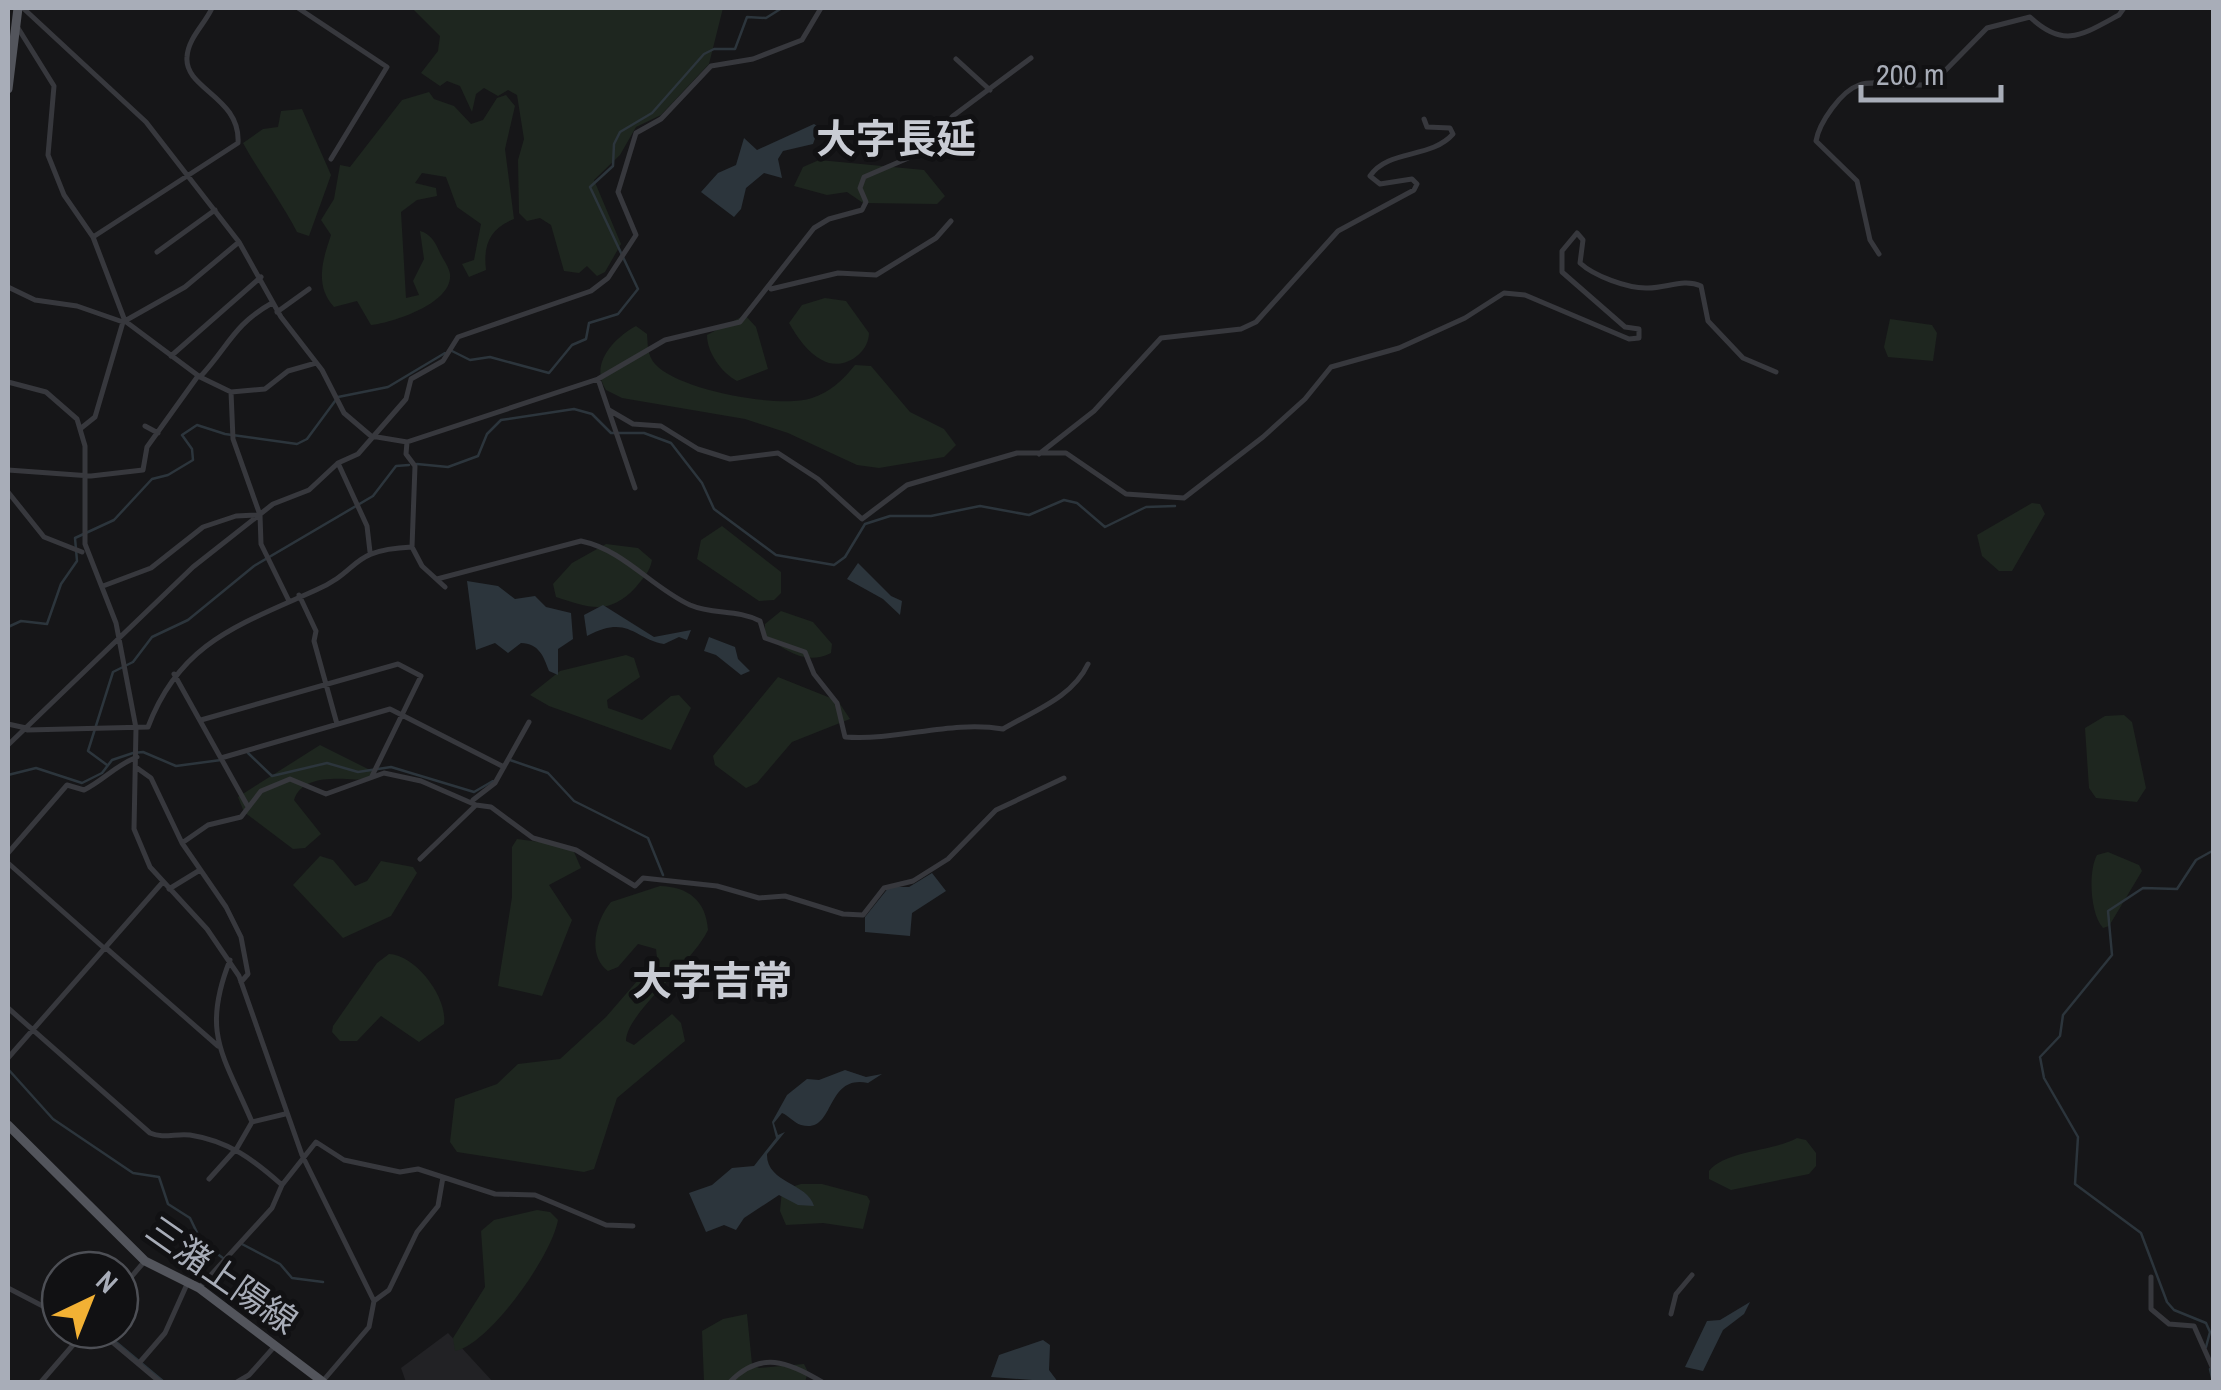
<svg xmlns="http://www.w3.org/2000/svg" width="2221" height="1390" font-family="'Archivo Narrow','Noto Sans JP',sans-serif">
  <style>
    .built { fill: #222225 }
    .green { fill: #1e261f }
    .water { fill: #2c353c }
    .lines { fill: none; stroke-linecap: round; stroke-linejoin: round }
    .stream { stroke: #2c353c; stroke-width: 2.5 }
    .minor { stroke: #37383d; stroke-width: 5 }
    .major { stroke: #53555c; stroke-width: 9 }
    .labels { text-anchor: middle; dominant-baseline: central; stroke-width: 10; stroke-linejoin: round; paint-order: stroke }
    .street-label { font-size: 35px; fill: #a8adb8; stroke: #111113 }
    .quarter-label { font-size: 40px; font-weight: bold; fill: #c9ccd4; stroke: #111113 }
  </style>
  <rect width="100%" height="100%" fill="#161618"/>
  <path class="built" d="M448 1333 493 1382H406L401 1368Z"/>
  <path class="green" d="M412 8H723L709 64 661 115 636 127 620 155 594 180 621 244 605 272 597 276 587 266 579 273 564 271 551 225 540 218 527 221 519 213 518 160 524 139 517 95 508 90 498 96 484 88 476 94 472 112 460 86 447 81 440 86 421 73 438 51 440 36Z
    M429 92 434 99 454 106 471 124 483 120 497 98 506 95 515 106 505 149 514 219C490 229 483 244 486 270L469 277 462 264 474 260 481 224 457 207 446 177 422 173 415 183 436 188 437 196 417 200 401 212 406 298 419 295 413 281 424 259 420 231C431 234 435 242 440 253 443 259 449 267 450 274 453 303 394 322 371 325L357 301 334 307C314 285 323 259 331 235L321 220 334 199 340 165 350 167 402 100Z
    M302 109 331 175 309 236 297 232C281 201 260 174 243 143L263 129 278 127 281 111Z
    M819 160 924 170 945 196 937 204 863 203 847 192 827 195 794 186 803 167Z
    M825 298 846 301 869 333C869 354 842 372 822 360 808 353 797 337 789 323L802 305Z
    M745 315 756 327 768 369 737 381C722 373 707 353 707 335Z
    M1890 319 1932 325 1937 333 1933 361 1888 357 1884 347Z
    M636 326 647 334C648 345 647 355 655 364 678 390 779 409 812 398 830 392 843 380 855 365L871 366 910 412 944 429 956 445 944 457 879 468 857 465 788 433 745 419 622 398 606 390C589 364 614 338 636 326Z
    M2032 503 2040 504 2045 514 2012 571H1999L1982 556 1977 535Z
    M722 526 781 572V593L774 600 759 601 697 559 701 540Z
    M606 544 638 548 652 560C650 572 643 578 636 587 609 616 590 608 556 597L553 584 572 563Z
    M781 611 813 622 832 644 831 653C805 666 787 650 765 637V624Z
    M626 655 634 658 640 677 607 700 608 708 642 720 671 696 679 695 691 708 671 750 549 706 530 695 560 671Z
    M778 677 838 701 850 719 792 742 757 783 746 788 715 765 713 756Z
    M2124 715 2132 722 2146 788 2137 802 2096 798 2089 788 2085 728 2105 716Z
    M320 745 374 772 371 780C347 780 303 771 294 800L321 834 305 848 293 849 244 812 238 797Z
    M517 839 555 844 574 852 581 868 549 885 572 920 542 996 498 986 512 897V847Z
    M2108 852 2139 865 2142 871 2109 926 2103 928C2090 914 2088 871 2097 855Z
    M320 856 333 860 355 886 367 881 381 861 413 867 417 873 391 916 343 938 293 885Z
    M660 886C688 887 706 900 708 930 692 964 626 1013 626 1041L634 1045 672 1014 681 1023 685 1041 617 1098 594 1169 584 1172 457 1152 450 1142 455 1099 497 1084 518 1064 560 1059 606 1017 657 958 656 949 638 944 618 967 608 971C587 956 595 921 611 902Z
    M389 954C416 955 448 998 444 1024L419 1042 381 1016 357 1041H340L332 1032 333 1026 377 963Z
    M1797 1138 1806 1140 1816 1153V1166L1809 1174 1731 1190 1709 1179V1171C1726 1150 1772 1152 1797 1138Z
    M801 1184H822L867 1196 870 1201 863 1229 823 1223 786 1225 780 1211 782 1190Z
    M537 1210 550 1212 558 1220C552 1255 490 1344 455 1351L453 1338 485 1287 481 1231 494 1220Z
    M747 1314 752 1364 759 1368 804 1364 808 1372 805 1382H704L702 1331 723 1319Z"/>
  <path class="water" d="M814 124 819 127 813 144 783 151 778 159 782 178 764 173 746 188 741 209 734 217 701 192 718 173 736 165 744 138 757 150Z
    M858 563 891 596 902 601 900 615 883 599 847 579Z
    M467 581 498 586 515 599 535 596 546 607 571 613 573 639 558 649V675L549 671C543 655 539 644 521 643L508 653 495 643 476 650Z
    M603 605 654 637 691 630 687 640 679 637 664 644C633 638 628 614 587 636L584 615Z
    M709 637 735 647 738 659 750 671 741 675 716 655 704 651Z
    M932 873 946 891 912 913 910 936 865 932V917L889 887H909Z
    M845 1070 866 1077 882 1074 868 1083C824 1074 836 1135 801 1125 794 1123 788 1115 782 1113L774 1123 778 1135 785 1132 767 1154C766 1183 808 1183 814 1206L798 1205 779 1195 744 1218 736 1230 724 1225 706 1232 689 1193 712 1185 732 1168 754 1166 776 1138 772 1122 787 1095 807 1079 819 1080Z
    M1750 1302 1744 1314 1723 1330 1703 1371 1685 1367 1707 1321 1720 1320Z
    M1043 1340 1050 1345 1049 1370 1058 1382 991 1377 999 1355Z"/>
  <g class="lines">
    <path class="stream" d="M452 351 470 360 490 357 549 373 572 345 586 339 589 323 618 314 638 289 590 187 613 166 614 144 620 132 652 113 704 54 714 49H735L747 17 766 18 782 8
      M417 464 448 467 478 456 487 434 501 420 574 409 592 414 611 433H644L671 443 702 483 714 509 776 555 834 565 845 557 865 524 890 516H931L980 506 1029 515 1064 500 1077 503 1105 527 1146 507 1175 506
      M8 627 21 621 47 624 61 584 77 561 75 538 114 520 152 479 168 475 193 460 192 449 182 435 197 425 225 434 297 444 307 439 338 397 388 387 445 353
      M248 753 272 776 327 763 358 772 391 767 474 792 493 781
      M510 760 548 773 574 801 648 838 663 875
      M107 765 88 751 113 672 133 662 152 637 188 620 254 566 373 496 396 466 409 465
      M8 775 36 768 82 783 102 773 112 760 133 753 143 752 176 766 221 760
      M8 1069 53 1119 133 1173 159 1177 168 1204 190 1218 202 1243 223 1258
      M240 1243 280 1264 292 1278 323 1282
      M104 1332 164 1382
      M2206 1347 2210 1332 2206 1323 2174 1310 2167 1302 2141 1233 2075 1184 2078 1137 2044 1078 2040 1057 2060 1036 2063 1015 2112 955 2108 911 2143 888 2177 889 2196 860 2214 850
      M2210 1369 2213 1382"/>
    <path class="minor" d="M23 8 146 122 239 242 281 317 322 370 344 413 371 436 407 442 598 379 665 340 740 322 814 228 829 219 862 210 866 202 860 188 864 177 920 153 953 116 1031 58
      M298 8 387 67 331 159
      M18 28 54 86 48 155 64 195 93 237 125 321 200 377 231 392 265 389 288 371 316 363
      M956 59 990 90
      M93 237 238 143C241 97 184 89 187 57 188 38 205 24 212 8
      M157 252 215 210
      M1879 254 1870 240 1857 181 1816 141C1819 123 1841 91 1859 85 1876 79 1910 88 1932 84L1987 28 2030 17C2064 49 2082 35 2119 15L2124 8
      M8 287 35 300 77 306 123 322 185 287 239 242
      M771 289 838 273 876 275 936 238 951 221
      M277 312 309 289
      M171 356 261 277
      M200 377C229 346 233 325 272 303
      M598 379 635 488
      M8 382 46 392 77 419 85 446V544L116 623 136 728 134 829 150 867 207 929 239 976 302 1155 374 1301 369 1327 322 1382
      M231 392 233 439 260 515 261 544 289 601
      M609 410 633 424 661 426 698 449 730 459 778 453 818 479 862 519 907 485 1017 453H1066L1126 494 1184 498 1263 437 1305 399 1331 367 1399 348 1465 318 1504 293 1525 295 1629 339 1639 338V329L1625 327 1562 272V251L1577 233 1583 240 1580 263C1594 276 1627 288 1646 288 1665 289 1683 278 1701 286L1708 321 1743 358 1776 372
      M145 426 158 433
      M80 429 95 417 123 322
      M407 442 406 454 415 466 412 547 422 566 445 587
      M1039 454 1094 411 1161 338 1241 329 1256 322 1338 231 1414 190 1417 184 1412 179 1380 184 1370 176C1388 149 1431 159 1453 134L1450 128 1427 127 1424 119
      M338 463 367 526 370 552
      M8 470 91 476 143 470 147 447 198 376
      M8 492 44 537 82 552
      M437 579 581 541C624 550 651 587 690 605 713 615 737 609 760 621L765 638 805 652 814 674 837 703 845 737C898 741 951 720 1003 729 1033 711 1072 698 1088 664
      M103 586 151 568 203 527 236 516 257 515
      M299 595 316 631 314 641 337 724
      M174 674 247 805
      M201 720 398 664 421 676 372 776
      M8 724 26 728
      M27 730 148 727C180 642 239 625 316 590 362 570 348 550 412 547
      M8 745 193 567 273 504 309 490 338 463 358 454 406 399 411 379 443 361 458 337 591 291 608 278 636 235 618 192 636 133 661 119 711 66 753 59 802 40 821 8
      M221 758 390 709 504 767
      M137 768 151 778 182 843 226 907 241 937 248 974 241 982
      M473 800 495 783 529 722
      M182 843 208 825 241 817 261 791 290 779 326 794 384 773 421 781 476 805
      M8 853 67 785 84 790C104 780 116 765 137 757
      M420 859 476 805 491 807 533 838 576 850 635 886 643 878 717 886 759 898 785 896 843 914 863 915 884 888 913 881 948 859 996 810 1064 778
      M8 863 104 948
      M169 889 200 870
      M106 948 218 1046
      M8 1008 150 1133C164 1139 176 1133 190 1135 229 1141 254 1160 282 1185
      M8 1058 162 883
      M252 1122 285 1114
      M209 1179 237 1148 252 1122C223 1054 201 1033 230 960
      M2151 1277V1309L2169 1324 2194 1326 2214 1371
      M8 1288 60 1315
      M199 1288 272 1208 282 1185 316 1142 344 1160 400 1172 418 1169 495 1194 535 1195 606 1225 633 1226
      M120 1290 144 1262
      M374 1301 389 1290 417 1232 438 1206 443 1177
      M1671 1314 1676 1294 1692 1275
      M98 1330 160 1382
      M140 1362 165 1333 188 1282
      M41 1382 86 1330
      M237 1382 249 1375 274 1347
      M730 1382C760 1350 789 1362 822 1382"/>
    <path class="major" d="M8 89 18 8
      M8 1125 145 1261 199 1288 323 1382"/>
  </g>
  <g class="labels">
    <g class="street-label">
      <text transform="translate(222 1275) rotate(35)">三潴上陽線</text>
    </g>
    <g class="quarter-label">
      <text x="896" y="138">大字長延</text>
      <text x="712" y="980">大字吉常</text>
    </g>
  </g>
  <rect width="2221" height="1390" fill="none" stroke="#a8adb8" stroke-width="20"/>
  <g transform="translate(90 1300) rotate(43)"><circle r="48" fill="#111113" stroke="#4d4f55" stroke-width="2.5"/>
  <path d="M0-8L18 38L0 25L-18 38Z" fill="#f2b134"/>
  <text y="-15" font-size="28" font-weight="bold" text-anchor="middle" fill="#a8adb8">N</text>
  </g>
  <path d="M1861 85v15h140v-15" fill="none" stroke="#a8adb8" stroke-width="5"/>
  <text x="1876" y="85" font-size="30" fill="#a8adb8" stroke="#111113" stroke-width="8" paint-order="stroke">200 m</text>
</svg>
